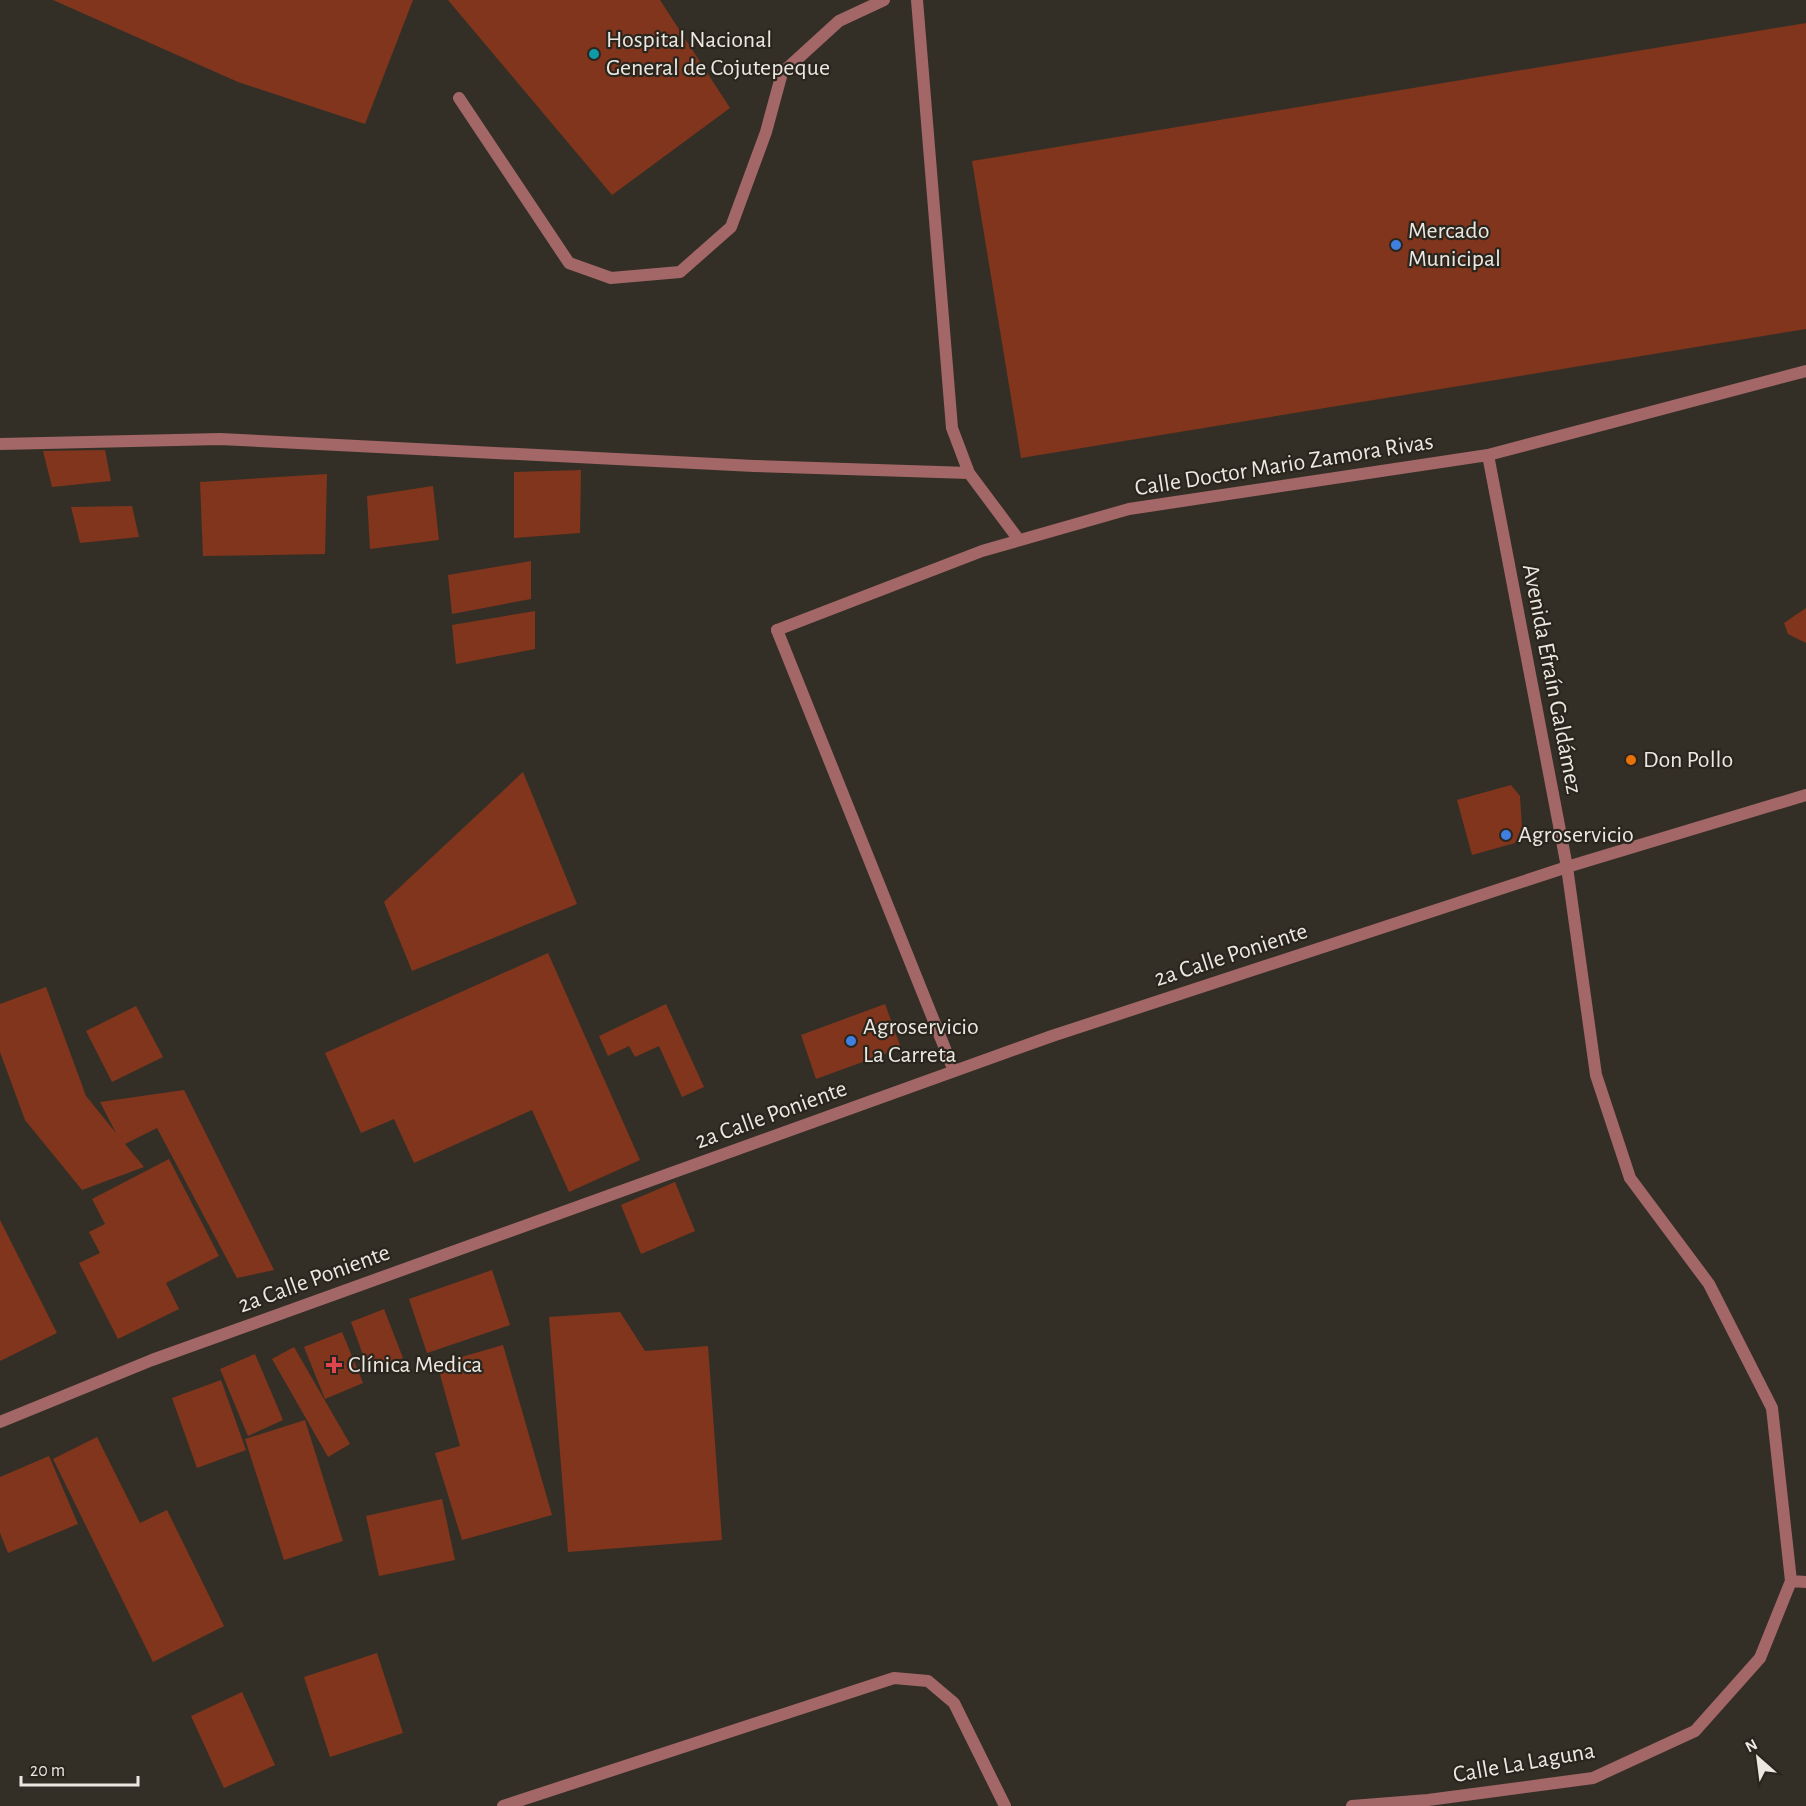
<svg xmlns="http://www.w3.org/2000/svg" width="1806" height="1806" font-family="'Alegreya Sans',sans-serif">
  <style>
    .building { fill: #81351c }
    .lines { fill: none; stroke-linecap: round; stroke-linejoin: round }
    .service { stroke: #a36767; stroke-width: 12 }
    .minor { stroke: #a36767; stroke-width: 12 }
    .tertiary { stroke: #a36767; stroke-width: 12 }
    .culture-dot { fill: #0f9aa8; stroke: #2a251d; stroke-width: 2 }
    .shop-dot { fill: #3f7fe0; stroke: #2a251d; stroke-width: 2 }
    .food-dot { fill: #e8710a; stroke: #2a251d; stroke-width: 2 }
    .health-dot { fill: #e0444e; stroke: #2a251d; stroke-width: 2 }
    .labels { text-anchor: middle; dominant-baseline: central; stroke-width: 4.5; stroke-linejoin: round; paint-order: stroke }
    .poi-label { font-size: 24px; fill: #ebe8e2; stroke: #2a251d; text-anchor: start }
    .street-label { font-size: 24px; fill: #ebe8e2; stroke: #2a251d }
  </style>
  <rect width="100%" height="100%" fill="#342f26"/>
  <path class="building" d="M53 0H413L365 124 238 82Z
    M448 0H660L730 108 612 195Z
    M1806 23V329L1021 458 972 161Z
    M105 450 111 481 52 487 43 451Z
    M581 470 580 533 514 538V472Z
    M327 474 325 554 203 556 200 482Z
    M433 486 439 540 370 549 367 496Z
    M132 506 139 537 80 543 71 507Z
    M531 561V599L452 614 448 575Z
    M1806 608V643L1788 634 1784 623Z
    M535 611V649L456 664 452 625Z
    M523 772 577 904 412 971 384 902Z
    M1511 785 1520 796 1522 828 1515 843 1472 855 1457 800Z
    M548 953 640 1160 569 1192 532 1110 414 1163 394 1119 361 1133 325 1053Z
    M46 987 86 1096 116 1133 100 1102 184 1090 274 1270 237 1278 157 1128 125 1144 144 1167 82 1190 25 1120 0 1052V1004Z
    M666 1004 704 1087 682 1097 659 1046 635 1057 629 1046 608 1056 599 1036Z
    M885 1004 901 1048 816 1079 801 1035Z
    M136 1006 163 1057 112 1082 86 1031Z
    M169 1159 219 1256 166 1283 179 1309 118 1339 79 1263 100 1253 89 1232 105 1224 92 1199Z
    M675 1182 695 1231 641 1254 621 1205Z
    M0 1220 57 1333 0 1361Z
    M492 1270 510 1325 427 1353 409 1299Z
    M384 1309 403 1358 369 1371 351 1322Z
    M620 1312 645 1351 708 1346 722 1540 568 1552 549 1317Z
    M342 1332 363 1383 325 1399 304 1347Z
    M503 1345 552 1515 462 1540 435 1453 460 1446 437 1364Z
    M294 1347 350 1444 328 1457 272 1359Z
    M255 1354 283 1420 248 1436 220 1369Z
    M221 1380 246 1450 197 1468 172 1398Z
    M305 1420 343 1541 284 1560 245 1439Z
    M97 1437 140 1523 167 1510 224 1626 153 1662 53 1459Z
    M49 1456 78 1524 8 1553 0 1533V1477Z
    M442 1499 455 1560 379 1576 366 1516Z
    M377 1653 403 1733 330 1757 304 1677Z
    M242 1692 275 1765 224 1788 191 1716Z"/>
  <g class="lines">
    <path class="service" d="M459 98 569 263 611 278 680 272 731 227 766 132 782 73 839 21 884 0
      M777 630 954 1071"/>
    <path class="minor" d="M917 0 952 428 969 473 1019 540
      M0 444 220 439 754 466 969 473
      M777 630 982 551 1129 509 1488 455 1806 371
      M1791 1581 1806 1582
      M503 1806 894 1678 928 1681 954 1703 1005 1806
      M1352 1806 1428 1800 1593 1778 1695 1731 1760 1658 1791 1581 1772 1408 1709 1284 1630 1178 1596 1075 1567 867 1488 455"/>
    <path class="tertiary" d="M0 1422 152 1360 1052 1036 1567 867 1806 795"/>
  </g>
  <circle class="culture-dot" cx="594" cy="54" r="6"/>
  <g class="shop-dot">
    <circle cx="1396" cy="245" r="6"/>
    <circle cx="1506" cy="835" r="6"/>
    <circle cx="851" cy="1041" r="6"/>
  </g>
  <circle class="food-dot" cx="1631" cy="760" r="6"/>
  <path class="health-dot" d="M331 1356h6v6h6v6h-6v6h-6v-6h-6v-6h6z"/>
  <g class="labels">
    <g class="poi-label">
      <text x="606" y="40">Hospital Nacional<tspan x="606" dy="28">General de Cojutepeque</tspan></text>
      <text x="1408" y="231">Mercado<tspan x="1408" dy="28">Municipal</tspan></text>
      <text x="1643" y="760">Don Pollo</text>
      <text x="1518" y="835">Agroservicio</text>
      <text x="863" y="1027">Agroservicio<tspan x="863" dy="28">La Carreta</tspan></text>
      <text x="348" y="1365">Clínica Medica</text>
    </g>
    <g class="street-label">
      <text transform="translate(1284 465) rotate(-9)">Calle Doctor Mario Zamora Rivas</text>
      <text transform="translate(1552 679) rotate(79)">Avenida Efraín Galdámez</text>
      <text transform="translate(1231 955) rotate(-18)">2a Calle Poniente</text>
      <text transform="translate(771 1115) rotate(-20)">2a Calle Poniente</text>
      <text transform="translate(314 1279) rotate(-20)">2a Calle Poniente</text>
      <text transform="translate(1524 1763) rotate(-10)">Calle La Laguna</text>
    </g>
  </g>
  <g transform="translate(1758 1758) rotate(332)" stroke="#2a251d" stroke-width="4.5" paint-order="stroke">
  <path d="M0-4.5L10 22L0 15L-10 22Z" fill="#ebe8e2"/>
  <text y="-9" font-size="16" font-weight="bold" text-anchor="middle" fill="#ebe8e2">N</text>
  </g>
  <path d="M21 1776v9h117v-9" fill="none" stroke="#ebe8e2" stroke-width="3"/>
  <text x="30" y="1776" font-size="18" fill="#ebe8e2" stroke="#2a251d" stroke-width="4.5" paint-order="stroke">20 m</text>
</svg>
